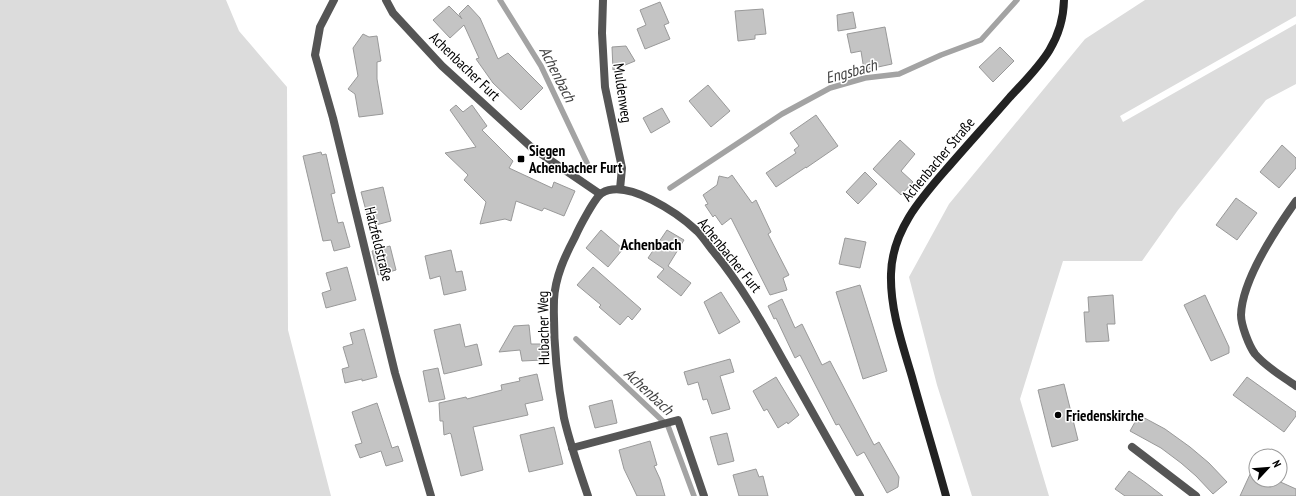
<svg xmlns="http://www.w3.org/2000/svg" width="1296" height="496" font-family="'PT Sans Narrow',sans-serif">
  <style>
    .green { fill: #dcdcdc }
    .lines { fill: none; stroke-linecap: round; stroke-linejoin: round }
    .stream { stroke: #a3a3a3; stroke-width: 5.5 }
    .building { fill: #c4c4c4; stroke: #999 }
    .minor { stroke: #555; stroke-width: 8 }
    .tertiary { stroke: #555; stroke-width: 8 }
    .secondary { stroke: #222; stroke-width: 8 }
    .poi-dot { fill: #000; stroke: #fff; stroke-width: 1.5 }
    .labels { text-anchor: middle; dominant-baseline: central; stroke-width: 3; stroke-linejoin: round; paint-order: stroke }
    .street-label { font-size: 15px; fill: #000; stroke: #fff }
    .poi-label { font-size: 15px; font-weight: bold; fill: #000; stroke: #fff; text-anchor: start }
    .water-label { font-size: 16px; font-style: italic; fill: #444; stroke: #fff }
    .neighbourhood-label { font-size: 16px; font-weight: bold; fill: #000; stroke: #fff }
  </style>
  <rect width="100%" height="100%" fill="#fff"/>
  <path class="green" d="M0 0H226L239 31 287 87 288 330 331 496H0Z
    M1145 0H1296V16L1120 116 1123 122 1296 24V84L1266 100 1178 210 1142 261H1063L1020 399 1049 496H972L937 385 909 277 949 204 1085 39Z"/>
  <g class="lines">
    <path class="stream" d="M500 0 541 66 587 163
      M670 188 782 114 830 88 865 78 899 74 941 55 981 40 1017 0
      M576 339 668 426 694 496"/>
  </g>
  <path class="building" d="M660 2 669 23 664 25 670 39 645 49 637 29 646 25 640 10Z
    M468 5 480 18 498 59 508 53 543 88 521 110 493 83 476 59 479 58 464 25 450 38 433 20 449 6 462 19 459 14Z
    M763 9 766 34 755 35V39L738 41 735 11Z
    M853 12 856 28 838 31 837 15Z
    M885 27 892 64 864 70 861 51 851 53 847 34Z
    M363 34 369 37 377 36 381 61 377 62V79L383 114 359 117 355 94 348 89 358 76 353 48Z
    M626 46 635 61 613 70 612 47Z
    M1000 47 1014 61 993 82 979 67Z
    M708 85 730 111 711 127 689 101Z
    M456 105 463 112 472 105 487 126 482 130 513 161 509 168 552 188 554 182 575 191 564 216 544 208 542 211 516 201 511 221 505 219 480 224 486 202 464 180 468 175 445 153 476 147 450 110Z
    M662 108 670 122 651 133 643 118Z
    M816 115 838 146 806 168V167L776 187 766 173 796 153 794 150 799 146 790 133Z
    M900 140 915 154 901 171 913 182 901 195 873 169Z
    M1282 145 1296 158V168L1279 188 1260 172Z
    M321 152 322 155 326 154 335 193 331 194 338 223 343 222 350 247 334 251 331 240 323 241 303 156Z
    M865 172 877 184 858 204 846 192Z
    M732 175 752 203 756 200 771 232 768 234 789 275 783 278 787 290 770 295 731 218 722 225 715 215 713 217 705 205 708 204 703 195 717 185 719 176 728 178Z
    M383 187 391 221 376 225 374 217 368 218 361 192Z
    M1236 198 1257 213 1237 240 1216 225Z
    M601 230 623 249 608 267 586 248Z
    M667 230 684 240 668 266 691 283 681 296 657 277 664 269 648 258Z
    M845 238 866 242 860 268 839 264Z
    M390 246 396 270 378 275 372 251Z
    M451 250 456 272 462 271 466 290 444 295 440 276 430 279 425 256Z
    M347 267 356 300 326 308 322 293 331 290 326 273Z
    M593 267 641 309 632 320 628 316 620 325 599 307 601 305 577 285Z
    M860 285 887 371 863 379 836 292Z
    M721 292 740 322 719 334 704 302Z
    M1113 295 1115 324H1107L1109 341 1086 342 1084 312H1089L1088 297Z
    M1205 295 1229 347V353L1211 361 1184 305Z
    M782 299 795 328 802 324 822 365 830 361 874 445 879 442 899 477 898 487 887 493 864 452 857 456 839 424 836 425 800 355 795 358 776 318 774 319 768 306Z
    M460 324 465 347 477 344 482 365 444 374 434 330Z
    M529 325 531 344H542L543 360 522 361 520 350 499 352 514 326Z
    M364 329 377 377 362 381V379L345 383 342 369 349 367 343 347 353 344 350 333Z
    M730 359 734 372 720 376 730 409 712 414 707 399 703 400 698 382 688 385 684 372Z
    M438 368 445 399 429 402 423 371Z
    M537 374 543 400 525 404 528 415 473 427 483 470 461 476 451 434 450 433 444 435 443 421H440L439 403 466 397 467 399 502 390 501 385 520 381 519 378Z
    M776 377 799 415 788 424 787 422 778 428 767 409 764 411 753 391Z
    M1247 377 1296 412V416L1284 432 1233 395Z
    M1064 384 1078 440 1052 447 1038 390Z
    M612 400 617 423 595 428 589 406Z
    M377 403 392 448 398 446 403 461 386 466 381 451 360 458 355 445 362 443 352 412Z
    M1139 415 1165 429 1190 447 1209 463 1227 482 1213 494 1196 476 1181 463 1161 448 1130 431Z
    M554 427 563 464 529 472 520 435Z
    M727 433 734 461 718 465 710 437Z
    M650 441 657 465 654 466 660 479 665 496H637L624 469 619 450Z
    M756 469 759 477 763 476 768 496H739L733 475Z
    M1252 470 1256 471V480H1276L1296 489V496H1240Z
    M1129 471 1146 483 1163 496H1125L1115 489Z"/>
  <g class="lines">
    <path class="minor" d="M334 0 320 27 315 55 333 118 395 373 431 496
      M386 0 393 13 442 66 531 147 600 194
      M603 0 602 33 605 87 622 168 620 189
      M1296 201C1276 229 1242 280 1241 315 1241 325 1249 346 1255 354 1267 368 1282 376 1296 386
      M1132 447 1196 496
      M572 448 678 420 704 496"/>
    <path class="tertiary" d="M588 496C579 470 570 444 564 418 557 380 553 339 554 300 555 277 565 256 575 237 579 228 595 197 602 193 627 178 679 214 697 231 703 237 708 245 713 251 741 285 762 322 783 360 809 406 834 451 860 496"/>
    <path class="secondary" d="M946 496C935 456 923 417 912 377 902 343 890 309 891 274 892 229 923 196 950 165 970 142 990 120 1010 97 1038 67 1063 44 1064 0"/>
  </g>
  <g class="poi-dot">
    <rect x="517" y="155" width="8" height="8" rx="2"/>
    <circle cx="1058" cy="415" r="4"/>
  </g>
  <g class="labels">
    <g class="street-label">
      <text transform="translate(465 66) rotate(44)">Achenbacher Furt</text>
      <text transform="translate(623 93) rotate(82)">Muldenweg</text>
      <text transform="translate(938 159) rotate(-50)">Achenbacher Straße</text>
      <text transform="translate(379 244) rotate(76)">Hatzfeldstraße</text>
      <text transform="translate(730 255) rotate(51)">Achenbacher Furt</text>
      <text transform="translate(543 328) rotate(-91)">Hubacher Weg</text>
    </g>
    <g class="poi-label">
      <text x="529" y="150">Siegen<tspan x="529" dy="17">Achenbacher Furt</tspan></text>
      <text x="1066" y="415">Friedenskirche</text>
    </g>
    <g class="water-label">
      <text transform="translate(851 71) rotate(-15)">Engsbach</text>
      <text transform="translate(558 74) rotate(63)">Achenbach</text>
      <text transform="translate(649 391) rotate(43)">Achenbach</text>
    </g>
    <g class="neighbourhood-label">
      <text x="651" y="244">Achenbach</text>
    </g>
  </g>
  <g transform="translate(1268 468) rotate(64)"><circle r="19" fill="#ffffff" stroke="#999999"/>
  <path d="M0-3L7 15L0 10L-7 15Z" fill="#000000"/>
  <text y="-6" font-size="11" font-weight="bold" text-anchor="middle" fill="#000000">N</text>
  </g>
</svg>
